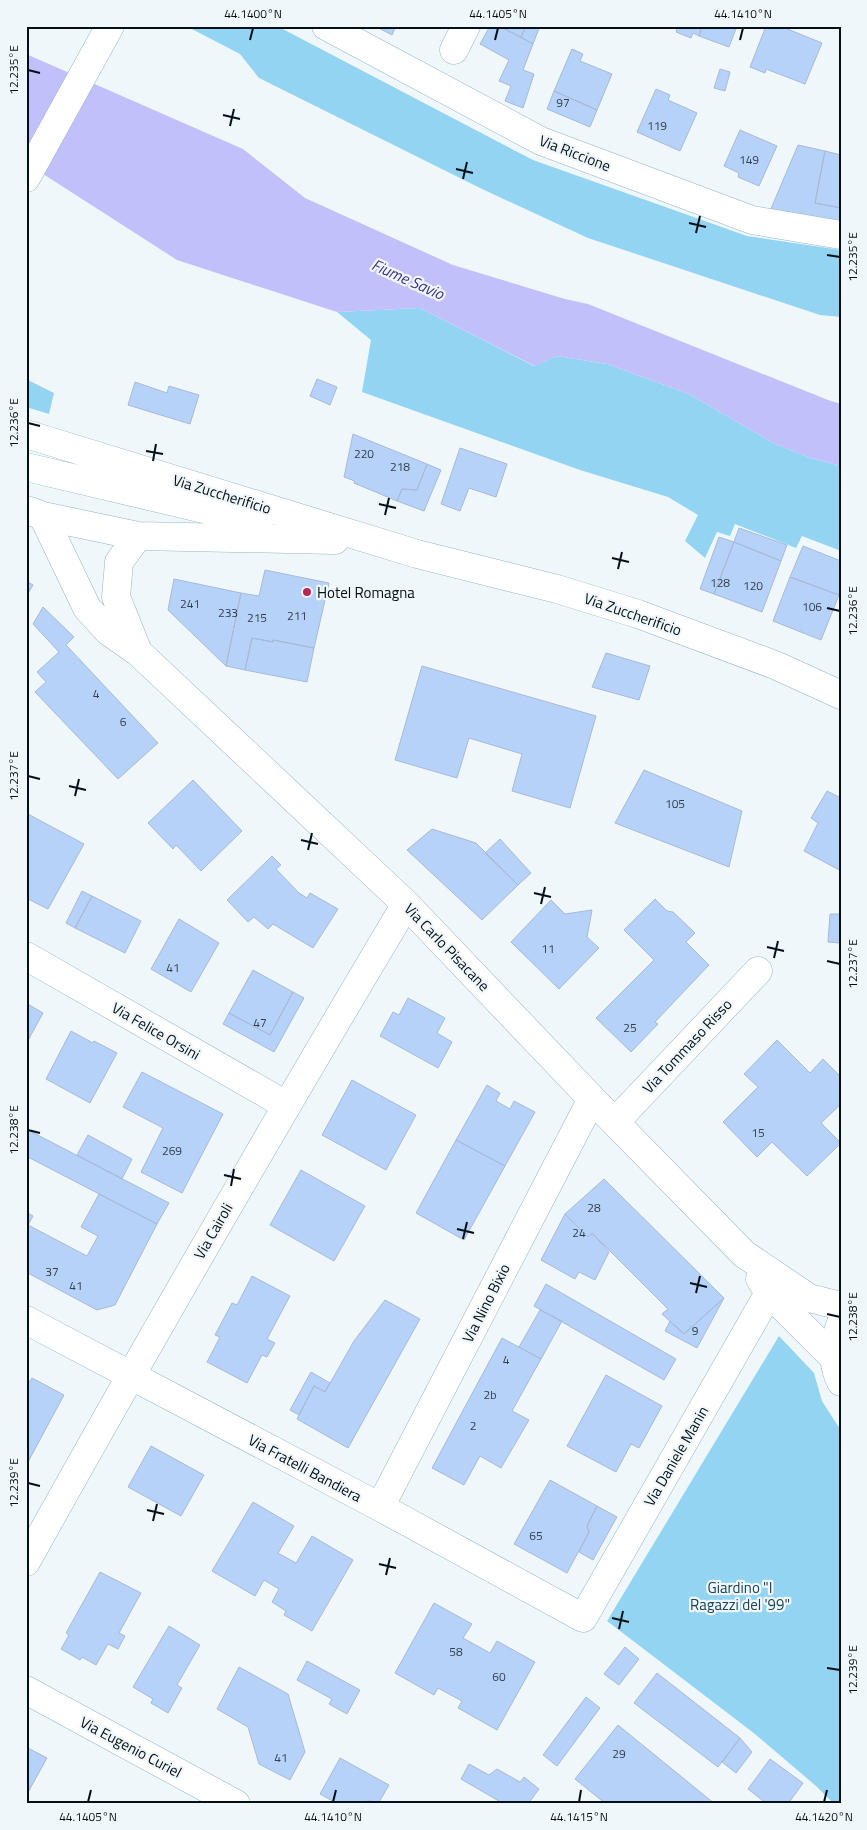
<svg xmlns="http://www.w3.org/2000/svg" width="867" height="1830" font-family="'Titillium Web',sans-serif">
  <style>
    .green { fill: #94d4f3 }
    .water { fill: #c1c0fa }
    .building { fill: #b7d2f8; stroke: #a6bad7 }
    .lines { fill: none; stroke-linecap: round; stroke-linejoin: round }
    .street-casing { stroke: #91b6c8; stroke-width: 29 }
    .secondary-casing { stroke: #91b6c8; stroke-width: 29 }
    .street { stroke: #fff; stroke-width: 28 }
    .secondary { stroke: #fff; stroke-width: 28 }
    .ticks { fill: none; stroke: #041017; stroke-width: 2 }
    .poi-dot { fill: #b82855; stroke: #f0f7fb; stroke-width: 2 }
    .labels { text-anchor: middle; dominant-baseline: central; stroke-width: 4.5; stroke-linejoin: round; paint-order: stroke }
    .number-label { font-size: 12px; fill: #31404f }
    .street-label { font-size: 15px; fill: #041017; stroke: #f0f7fb }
    .poi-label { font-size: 15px; fill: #041017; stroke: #f0f7fb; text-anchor: start }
    .park-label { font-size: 15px; fill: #1c4354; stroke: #f0f7fb }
    .water-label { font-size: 16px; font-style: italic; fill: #3d3183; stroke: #f0f7fb }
    .neatline { fill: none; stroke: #041017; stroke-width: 2 }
    .ticks-label { font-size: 12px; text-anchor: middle; fill: #041017 }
  </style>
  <rect width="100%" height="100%" fill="#f0f7fb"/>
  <path class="green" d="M186 26H277L533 160 747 236 841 250V317L820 315 588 238 480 188 259 78 240 54Z
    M420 308 534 366 557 356 607 364 689 394 775 444 811 458 841 466V551L802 536 796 548 735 524 730 536 717 532 705 558 685 541 698 515 668 497 580 470 362 392 371 340 337 312Z
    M26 379 54 393 49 414 26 407Z
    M779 1336 814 1373 822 1401 838 1426 841 1428V1804H834L816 1786 755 1734 607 1621Z"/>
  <path class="water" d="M26 54 243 149 305 198 453 265 565 299 588 304 828 400 841 404V466L811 458 775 444 689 394 607 364 557 356 535 366 420 308 337 312 177 260 26 163Z"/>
  <path class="building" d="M375 26H396L392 35Z
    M490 26H499L533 44 523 70 534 74 523 108 505 101 511 86 499 81 509 60 480 44Z
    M499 26H526L521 37Z
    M526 26H540L533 44 521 37Z
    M678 26H702L699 36 693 33 691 38 676 32Z
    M702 26H737L729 47 699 36Z
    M766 26H780L822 43 805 84 766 69 765 73 750 67Z
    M572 49 583 54 580 61 612 74 597 110 554 91Z
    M720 69 730 72 725 91 714 88Z
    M656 89 670 95 668 100 697 113 680 151 637 132Z
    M554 91 597 110 590 127 547 109Z
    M740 130 777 146 759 186 738 177 739 173 724 166Z
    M798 145 825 151 815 203 841 208V226L770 211Z
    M825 151 841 155V208L815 203Z
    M317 379 337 387 330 405 310 396Z
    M135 382 167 393 169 386 199 395 190 424 128 405Z
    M353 434 427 464 417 490 402 489 397 501 354 483 355 481 344 477Z
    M460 448 507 464 496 497 469 488 460 511 441 504Z
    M427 464 441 470 424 511 397 501 402 489 417 490Z
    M739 528 787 545 781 561 734 542Z
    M719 537 734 542 714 594 700 589Z
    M734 542 781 561 762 612 714 594Z
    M803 546 841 561V590L839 595 790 577Z
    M265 570 329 583 314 648 273 640V642L252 638 245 670 226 666 241 593 259 596Z
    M790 577 839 595 821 640 773 621Z
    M174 579 241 593 226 666 168 610Z
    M26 581 33 585 26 597Z
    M43 607 74 637 66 645 158 743 118 779 35 692 46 682 37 672 59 652 33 624Z
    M252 638 273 642V640L314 648 307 682 245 670Z
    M606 653 650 666 639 700 592 687Z
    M422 666 596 716 570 808 512 791 522 754 469 738 457 778 395 760Z
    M644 770 742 811 729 867 615 823Z
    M193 780 242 831 201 871 176 845 173 849 148 823Z
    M827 791 841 798V871L804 851 818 823 811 818Z
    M26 813 84 844 48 909 26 898Z
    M432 829 476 843 518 885 482 920 407 850Z
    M500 839 531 873 518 885 485 853Z
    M272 856 281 865 276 869 299 893 307 898 310 893 338 909 313 948 273 924 268 929 254 917 248 922 227 900Z
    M82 891 92 896 75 928 66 923Z
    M92 896 141 921 125 953 75 928Z
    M655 899 667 911 673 912 695 933 686 942 709 965 655 1022 658 1024 631 1052 596 1018 654 960 624 930Z
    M551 900 565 914 592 910 587 937 599 948 559 989 511 942Z
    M830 914H841V943L828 942Z
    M179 919 219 943 191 992 151 969Z
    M253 970 293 992 270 1035 229 1013Z
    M293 992 304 998 274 1052 223 1024 229 1013 270 1035Z
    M408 998 445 1018 437 1033 452 1042 438 1068 380 1036 393 1012 399 1015Z
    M26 1003 43 1013 26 1044Z
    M71 1031 93 1043 94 1041 117 1053 90 1103 46 1079Z
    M777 1040 810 1073 823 1059 841 1077V1104L821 1123 841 1143 807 1176 772 1142 757 1157 723 1122 758 1087 744 1074Z
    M142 1072 223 1114 182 1193 141 1172 163 1128 123 1107Z
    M352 1080 416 1115 386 1170 322 1135Z
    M487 1085 500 1093 496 1101 510 1109 514 1101 535 1112 505 1166 456 1140Z
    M26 1129 169 1203 157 1224 26 1156Z
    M88 1135 132 1159 122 1179 77 1155Z
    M456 1140 505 1166 464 1240 416 1213Z
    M301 1170 365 1206 334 1261 270 1225Z
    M604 1179 724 1298 684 1334 662 1314 668 1309 592 1233 588 1237 565 1214Z
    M99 1194 157 1224 115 1305 97 1310 26 1272V1212L33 1216 28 1225 87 1256 98 1236 81 1227Z
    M565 1214 588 1237 592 1233 609 1252 595 1280 579 1272 575 1279 541 1260Z
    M252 1276 290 1296 267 1339 275 1343 267 1357 262 1355 247 1383 207 1362 220 1337 215 1335 232 1303 237 1305Z
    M546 1284 676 1359 664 1380 534 1306Z
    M724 1298 697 1348 665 1331 670 1321 684 1334Z
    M385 1300 420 1319 348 1448 297 1419 314 1386 325 1392 354 1341Z
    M540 1310 562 1321 541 1359 519 1347Z
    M502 1338 541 1359 512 1411 529 1420 501 1468 480 1456 464 1485 432 1468Z
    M311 1372 330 1383 325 1392 314 1386 299 1415 290 1410Z
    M606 1375 662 1406 639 1448 631 1444 616 1472 567 1446Z
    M32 1378 64 1395 28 1462 26 1461V1387Z
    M151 1446 204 1475 181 1516 128 1487Z
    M550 1480 597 1506 587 1526 589 1532 567 1573 514 1544Z
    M253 1502 294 1526 278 1553 296 1563 312 1536 353 1560 312 1631 284 1615 286 1611 272 1602 279 1589 264 1580 255 1596 212 1571Z
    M597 1506 617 1517 593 1560 579 1552 589 1532 587 1526Z
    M100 1572 141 1593 119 1633 125 1636 118 1649 108 1644 96 1665 82 1657 80 1660 61 1649 69 1635 66 1633Z
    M434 1603 472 1624 463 1638 490 1653 497 1641 535 1662 497 1730 458 1708 462 1701 438 1688 434 1695 395 1673Z
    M169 1626 200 1645 177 1685 182 1688 168 1713 151 1703 153 1699 133 1687Z
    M625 1647 639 1659 619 1685 604 1674Z
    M307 1661 360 1690 347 1714 329 1704 332 1699 297 1680Z
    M239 1667 288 1694 305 1752 290 1780 259 1764 248 1727 217 1709Z
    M657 1673 740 1738 718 1767 634 1703Z
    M586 1697 600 1708 557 1766 543 1755Z
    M618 1725 715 1804H606L575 1779Z
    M740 1738 752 1752 736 1773 722 1762Z
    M26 1747 47 1758 26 1796Z
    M340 1758 389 1785 378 1804 368 1800 366 1804H338L320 1794Z
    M770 1759 803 1783 788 1804H767L748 1789Z
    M469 1764 489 1775 497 1769 520 1782 524 1777 539 1789 528 1804H504L461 1779Z"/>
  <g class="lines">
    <g class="street-casing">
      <path id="street" d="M326 26 541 141 752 220 841 235
        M454 50 466 26
        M30 511 43 516 138 536 335 540
        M43 516 87 608 108 631 138 652 406 904 592 1099 744 1254 809 1298 841 1306
        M138 652 116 597 119 562 138 536
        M26 956 286 1105
        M615 1122 758 971
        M760 1279 769 1293 834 1358
        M26 1320 380 1507 583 1618 769 1293
        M380 1507 592 1099
        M26 1562C149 1341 276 1122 406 904
        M26 1690 236 1804"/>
    </g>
    <g class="secondary-casing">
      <path id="secondary" d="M26 178 110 26
        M26 434 417 554 557 589 638 614 775 665 841 695
        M26 467 259 522
        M841 1323C834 1341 831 1363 841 1382"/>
    </g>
    <use href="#street" class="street"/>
    <use href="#secondary" class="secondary"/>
  </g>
  <path class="ticks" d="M250 40 253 28M495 40 498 28M740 40 743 28M28 70 40 73M223 115 240 119M230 126 234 109M456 169 473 173M463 179 467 162M689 223 706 227M696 233 700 216M827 255 840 257M28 423 40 426M146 451 163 454M153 461 156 444M379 504 396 508M385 515 389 498M612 558 629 562M618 569 622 552M827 608 840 611M28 776 40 779M69 786 86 790M75 796 79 779M301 840 318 844M308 850 312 833M534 893 551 897M541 904 545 887M767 947 784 951M774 958 778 941M827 961 840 964M28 1130 40 1133M224 1175 241 1179M231 1186 234 1169M457 1229 474 1233M463 1239 467 1222M690 1283 707 1287M696 1293 700 1276M827 1314 840 1317M28 1483 40 1486M147 1510 164 1514M153 1521 157 1504M379 1564 396 1568M386 1575 390 1558M612 1618 629 1622M619 1629 623 1611M827 1668 840 1670M88 1802 91 1790M333 1802 336 1790M579 1802 581 1790M824 1802 827 1790"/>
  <circle class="poi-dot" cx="307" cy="592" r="5"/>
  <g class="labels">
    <g class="number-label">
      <text x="563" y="102">97</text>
      <text x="657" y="125">119</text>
      <text x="749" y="159">149</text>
      <text x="364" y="453">220</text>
      <text x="400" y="466">218</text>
      <text x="720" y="582">128</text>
      <text x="753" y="585">120</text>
      <text x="190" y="603">241</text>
      <text x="812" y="606">106</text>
      <text x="228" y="612">233</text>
      <text x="297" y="615">211</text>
      <text x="257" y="617">215</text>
      <text x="96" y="693">4</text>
      <text x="123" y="721">6</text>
      <text x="675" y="803">105</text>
      <text x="548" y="948">11</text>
      <text x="173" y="967">41</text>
      <text x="260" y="1022">47</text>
      <text x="630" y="1027">25</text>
      <text x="758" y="1132">15</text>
      <text x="172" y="1150">269</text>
      <text x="594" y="1207">28</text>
      <text x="579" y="1232">24</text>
      <text x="52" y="1271">37</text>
      <text x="76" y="1285">41</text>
      <text x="695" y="1330">9</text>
      <text x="506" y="1359">4</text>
      <text x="490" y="1394">2b</text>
      <text x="473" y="1425">2</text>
      <text x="536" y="1535">65</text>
      <text x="456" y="1651">58</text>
      <text x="499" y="1676">60</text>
      <text x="619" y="1753">29</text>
      <text x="281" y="1757">41</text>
    </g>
    <g class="street-label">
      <text transform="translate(575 153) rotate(21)">Via Riccione</text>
      <text transform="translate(222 494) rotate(17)">Via Zuccherificio</text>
      <text transform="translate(633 614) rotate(19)">Via Zuccherificio</text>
      <text transform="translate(447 947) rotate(46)">Via Carlo Pisacane</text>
      <text transform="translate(156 1031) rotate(30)">Via Felice Orsini</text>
      <text transform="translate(687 1046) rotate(-47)">Via Tommaso Risso</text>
      <text transform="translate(213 1231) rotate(-60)">Via Cairoli</text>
      <text transform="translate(486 1303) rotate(-63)">Via Nino Bixio</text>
      <text transform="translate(676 1456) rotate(-60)">Via Daniele Manin</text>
      <text transform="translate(305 1468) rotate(28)">Via Fratelli Bandiera</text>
      <text transform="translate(131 1747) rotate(28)">Via Eugenio Curiel</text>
    </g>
    <g class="poi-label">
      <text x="317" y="592">Hotel Romagna</text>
    </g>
    <g class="park-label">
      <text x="740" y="1587">Giardino "I<tspan x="740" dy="17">Ragazzi del '99"</tspan></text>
    </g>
    <g class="water-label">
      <text transform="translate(408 279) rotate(24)">Fiume Savio</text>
    </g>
  </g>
  <rect width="867" height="1830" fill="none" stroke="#f0f7fb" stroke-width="55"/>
  <rect x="28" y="28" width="812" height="1774" class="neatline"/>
  <g class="ticks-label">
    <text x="253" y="18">44.1400°N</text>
    <text x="498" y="18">44.1405°N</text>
    <text x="743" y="18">44.1410°N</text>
    <text transform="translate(14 70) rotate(-90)" y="4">12.235°E</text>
    <text transform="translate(853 257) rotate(-90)" y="4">12.235°E</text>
    <text transform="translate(14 423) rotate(-90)" y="4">12.236°E</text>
    <text transform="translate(853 611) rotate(-90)" y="4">12.236°E</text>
    <text transform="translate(14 776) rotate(-90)" y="4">12.237°E</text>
    <text transform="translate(853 964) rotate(-90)" y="4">12.237°E</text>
    <text transform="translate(14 1130) rotate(-90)" y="4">12.238°E</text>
    <text transform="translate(853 1317) rotate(-90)" y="4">12.238°E</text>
    <text transform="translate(14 1483) rotate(-90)" y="4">12.239°E</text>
    <text transform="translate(853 1670) rotate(-90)" y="4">12.239°E</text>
    <text x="88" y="1821">44.1405°N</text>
    <text x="333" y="1821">44.1410°N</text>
    <text x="579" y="1821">44.1415°N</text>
    <text x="824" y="1821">44.1420°N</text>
  </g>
</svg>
